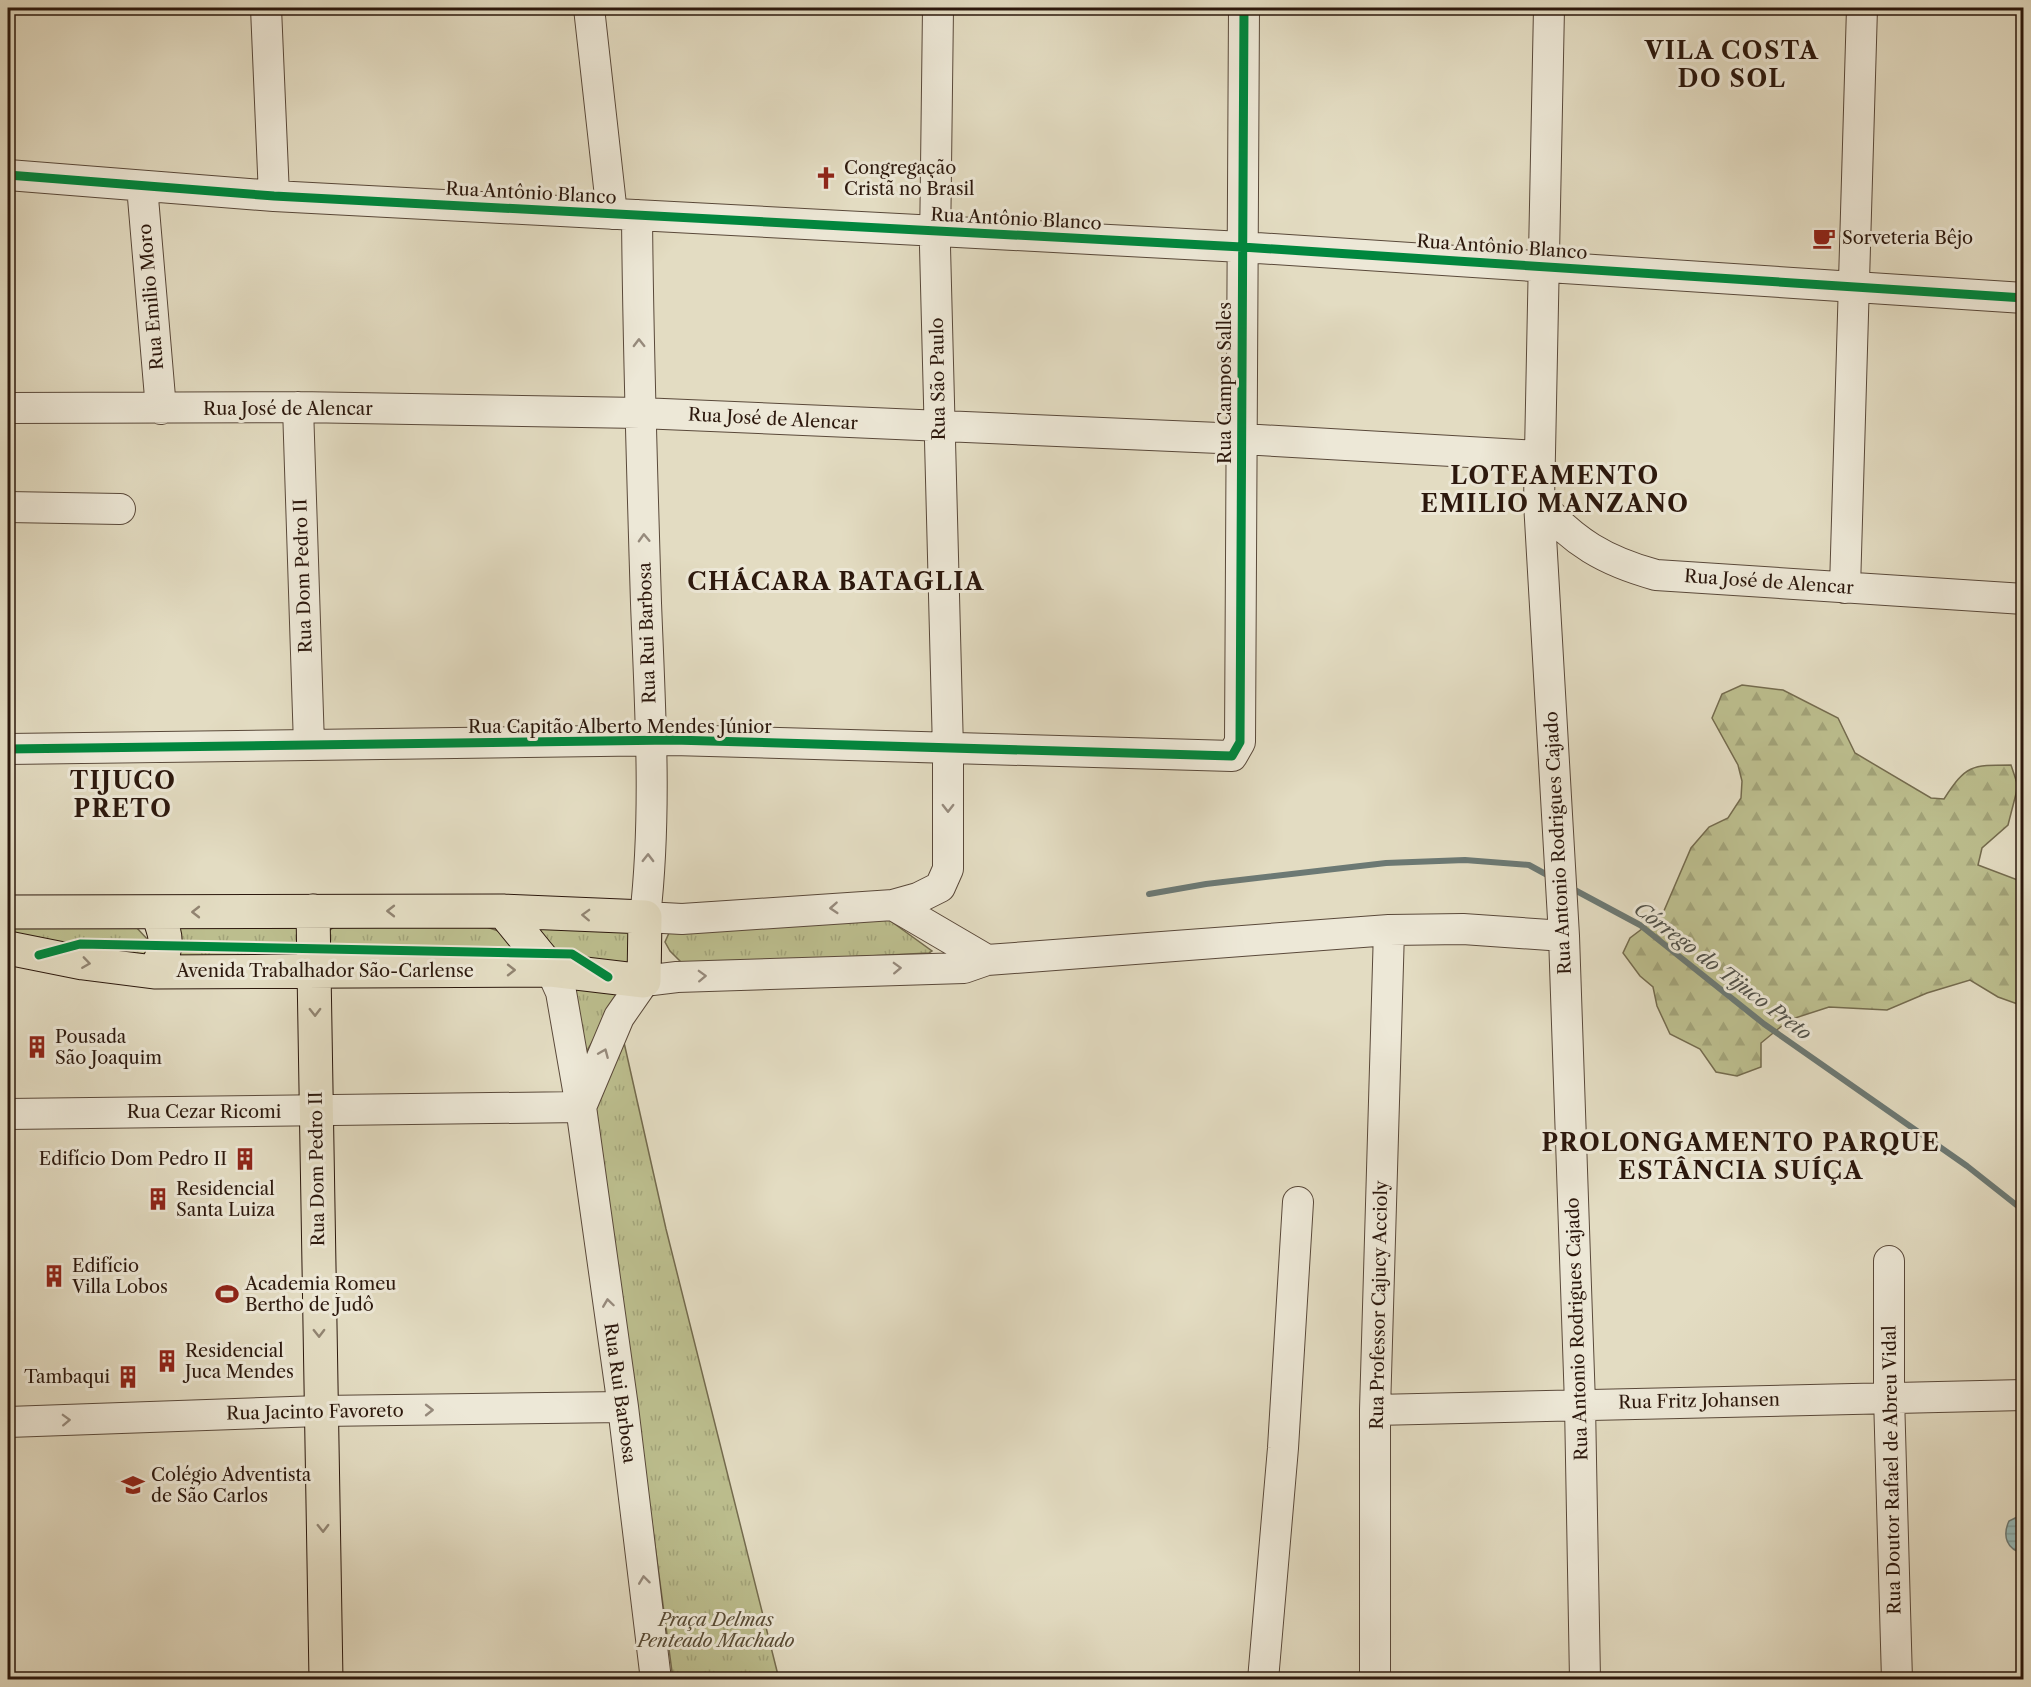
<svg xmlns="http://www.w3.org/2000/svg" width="2031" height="1687" font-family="'Libre Caslon Text',serif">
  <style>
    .grass { fill: url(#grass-tufts); stroke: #746b4e; stroke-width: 1.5 }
    .forest { fill: url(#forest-firs); stroke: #746b4e; stroke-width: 1.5 }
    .water { fill: url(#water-rules); stroke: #6c7974; stroke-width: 1.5 }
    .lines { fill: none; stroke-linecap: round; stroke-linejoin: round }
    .stream { stroke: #6c7974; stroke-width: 6 }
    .minor-casing { stroke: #5a493a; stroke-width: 32 }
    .major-casing { stroke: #2c180d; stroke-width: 35 }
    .minor { stroke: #ede8d7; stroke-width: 30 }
    .major { stroke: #e3dcc2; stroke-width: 33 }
    .cycleway-casing { stroke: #ede8d7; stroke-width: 13 }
    .cycleway { stroke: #00873e; stroke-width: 9 }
    .oneway { stroke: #968a7c }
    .oneway2 { stroke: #918471 }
    .labels { text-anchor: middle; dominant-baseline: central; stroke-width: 6; stroke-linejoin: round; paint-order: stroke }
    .poi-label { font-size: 18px; fill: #2c180d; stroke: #ede8d7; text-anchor: start }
    .street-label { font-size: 18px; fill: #2c180d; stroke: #ede8d7 }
    .park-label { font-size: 18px; font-style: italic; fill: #574a34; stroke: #ede8d7 }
    .water-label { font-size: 20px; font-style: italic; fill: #515149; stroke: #ede8d7 }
    .district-label { font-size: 24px; font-weight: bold; letter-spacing: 1.5px; fill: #2c180d; stroke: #ede8d7 }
  </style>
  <defs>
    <pattern id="grass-tufts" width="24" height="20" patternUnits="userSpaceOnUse" patternTransform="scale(1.5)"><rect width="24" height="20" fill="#bcbe8e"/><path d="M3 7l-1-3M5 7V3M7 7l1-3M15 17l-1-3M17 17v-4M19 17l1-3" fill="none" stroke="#a2a379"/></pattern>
    <pattern id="forest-firs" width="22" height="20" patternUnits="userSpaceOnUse" patternTransform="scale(1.5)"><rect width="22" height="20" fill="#bcbe8e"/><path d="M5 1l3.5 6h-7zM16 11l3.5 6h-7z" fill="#a2a379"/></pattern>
    <pattern id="water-rules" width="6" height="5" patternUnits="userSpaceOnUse" patternTransform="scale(1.5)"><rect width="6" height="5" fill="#96bab8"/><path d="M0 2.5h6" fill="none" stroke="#819f9d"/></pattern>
  </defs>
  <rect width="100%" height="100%" fill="#e3dcc2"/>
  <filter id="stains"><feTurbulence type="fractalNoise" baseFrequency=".00333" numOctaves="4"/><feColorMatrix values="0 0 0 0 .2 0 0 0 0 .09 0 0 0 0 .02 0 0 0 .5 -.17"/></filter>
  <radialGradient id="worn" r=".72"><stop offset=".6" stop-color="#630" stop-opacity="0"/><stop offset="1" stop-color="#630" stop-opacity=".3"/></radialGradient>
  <path class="grass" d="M885 917 932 951 929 953 684 965 670 951 665 942 669 933Z
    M535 924 619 926 633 934 636 958 625 964 568 960 536 931Z
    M481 925 507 934 522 956H344L328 947 329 931 334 927Z
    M136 927 149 941C149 949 147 955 139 958L8 932V928Z
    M175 928H298L301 951 296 955 175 958Z
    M577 989 614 992 618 999 585 1054 574 991Z
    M623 1038 666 1229 779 1679H673L595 1100Z"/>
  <path class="forest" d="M1742 685 1783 690 1838 718 1855 753 1931 798 1944 799C1966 765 1971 765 2011 765L2018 786 2008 825 1982 848 1978 865 2023 882V1006L1998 997 1970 980 1927 993 1887 1010 1829 1007 1789 1020 1761 1043V1067L1737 1076 1716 1072 1700 1049 1670 1034 1657 1006 1653 987 1640 976 1623 953 1630 938 1663 913 1691 848 1709 827 1728 818 1741 798 1742 781 1738 765 1712 718 1722 694Z"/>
  <path class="water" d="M2023 1514V1553C2007 1550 2002 1536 2009 1521Z"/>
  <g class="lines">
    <path class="stream" d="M1571 888 1640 925 1764 1024 1967 1166 2024 1211
      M1149 894 1206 884 1386 863 1465 860 1529 865 1551 877"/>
    <g class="minor-casing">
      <path id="minor" d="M266 8 274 196
        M589 8 612 214
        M1549 8 1539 502 1564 936 1580 1404 1585 1680
        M8 175 274 196 1242 247 2024 298
        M142 186 161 409
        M637 215C638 344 642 473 646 603 650 707 657 813 645 917L682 919 893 905 918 898 940 887 948 869V750L935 247 938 8
        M298 407 309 745
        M8 408 298 407 640 413 1242 439 1539 456
        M1539 502C1573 542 1605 561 1656 575L2024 599
        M8 507 120 509
        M1845 588 1862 8
        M8 749 673 740 1232 756 1240 742 1244 8
        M893 905 987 960
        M551 970 561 992 581 1107 623 1407 656 1680
        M581 1107 619 1017 644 981 677 977 964 968 987 960 1389 930 1463 929 1564 936
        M8 1114 581 1107
        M1889 1261V1396L1897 1680
        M1375 1410 2024 1395
        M8 1422 320 1411 623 1407
        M1263 1680 1283 1448 1298 1202
        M1375 1680V1410L1389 930"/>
    </g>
    <g class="major-casing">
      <path id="major" d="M313 911 326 1680
        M503 911 551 970
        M8 912 503 911 645 917 644 981 551 970 154 972 83 963 8 948
        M154 972C169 946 168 940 157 912"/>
    </g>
    <use href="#minor" class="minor"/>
    <use href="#major" class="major"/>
    <g class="cycleway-casing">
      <path id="cycleway" d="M8 175 274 196 1242 247 2024 298
        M8 749 673 740 1232 756 1240 742 1244 8
        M39 955 80 944 572 954 608 977"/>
    </g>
    <use href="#cycleway" class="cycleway"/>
  </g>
  <defs><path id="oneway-chevron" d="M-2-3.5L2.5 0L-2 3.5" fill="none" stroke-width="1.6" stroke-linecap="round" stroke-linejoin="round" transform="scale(1.5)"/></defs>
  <g class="oneway">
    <use href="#oneway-chevron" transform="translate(639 343) rotate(-91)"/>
    <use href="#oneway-chevron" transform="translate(644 538) rotate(-92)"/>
    <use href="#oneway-chevron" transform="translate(948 808) rotate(90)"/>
    <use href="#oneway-chevron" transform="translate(648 858) rotate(-89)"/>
    <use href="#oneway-chevron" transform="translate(834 908) rotate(176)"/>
    <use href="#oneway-chevron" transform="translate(897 968) rotate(-2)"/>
    <use href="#oneway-chevron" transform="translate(702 976) rotate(-2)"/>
    <use href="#oneway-chevron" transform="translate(604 1053) rotate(-67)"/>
    <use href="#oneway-chevron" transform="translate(608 1303) rotate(-98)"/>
    <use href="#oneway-chevron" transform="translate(429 1410)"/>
    <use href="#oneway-chevron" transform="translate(66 1420) rotate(-2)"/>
    <use href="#oneway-chevron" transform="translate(644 1580) rotate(-97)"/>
  </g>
  <g class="oneway2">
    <use href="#oneway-chevron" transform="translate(391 911) rotate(180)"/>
    <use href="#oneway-chevron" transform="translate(196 912) rotate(180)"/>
    <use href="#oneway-chevron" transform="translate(586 915) rotate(-178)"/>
    <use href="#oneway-chevron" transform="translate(86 963) rotate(8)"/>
    <use href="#oneway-chevron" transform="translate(511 970)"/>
    <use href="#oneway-chevron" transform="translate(315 1012) rotate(89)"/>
    <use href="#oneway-chevron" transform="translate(319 1333) rotate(89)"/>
    <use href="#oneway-chevron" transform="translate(323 1528) rotate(89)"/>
  </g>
  <defs>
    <g id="church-bare" transform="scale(1.8)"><path d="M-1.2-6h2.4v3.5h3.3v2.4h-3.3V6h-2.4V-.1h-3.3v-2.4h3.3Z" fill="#8f2418" stroke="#ede8d7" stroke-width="2.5" paint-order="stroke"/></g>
    <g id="cafe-bare" transform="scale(1.8)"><path d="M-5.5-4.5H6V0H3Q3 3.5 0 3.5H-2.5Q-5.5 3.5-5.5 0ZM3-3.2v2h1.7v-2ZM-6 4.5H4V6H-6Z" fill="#8f2418" stroke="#ede8d7" stroke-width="2.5" paint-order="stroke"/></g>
    <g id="building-bare" transform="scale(1.8)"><path d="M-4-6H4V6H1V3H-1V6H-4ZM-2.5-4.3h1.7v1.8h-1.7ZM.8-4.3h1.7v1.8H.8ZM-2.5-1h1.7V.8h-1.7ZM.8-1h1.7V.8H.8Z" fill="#8f2418" stroke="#ede8d7" stroke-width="2.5" paint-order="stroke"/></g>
    <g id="stadium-bare" transform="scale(1.8)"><path d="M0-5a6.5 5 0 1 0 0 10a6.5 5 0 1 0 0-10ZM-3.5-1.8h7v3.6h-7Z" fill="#8f2418" stroke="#ede8d7" stroke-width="2.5" paint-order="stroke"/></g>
    <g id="school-bare" transform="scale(1.8)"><path d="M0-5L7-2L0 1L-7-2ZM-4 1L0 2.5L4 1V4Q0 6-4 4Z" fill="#8f2418" stroke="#ede8d7" stroke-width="2.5" paint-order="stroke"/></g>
  </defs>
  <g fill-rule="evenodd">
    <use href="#church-bare" x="826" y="178"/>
    <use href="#cafe-bare" x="1824" y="238"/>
    <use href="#building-bare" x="37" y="1047"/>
    <use href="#building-bare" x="245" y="1159"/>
    <use href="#building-bare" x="158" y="1199"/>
    <use href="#building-bare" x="54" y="1276"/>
    <use href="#stadium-bare" x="227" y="1294"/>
    <use href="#building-bare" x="167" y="1361"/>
    <use href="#building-bare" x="128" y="1377"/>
    <use href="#school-bare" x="133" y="1485"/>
  </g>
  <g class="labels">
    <g class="poi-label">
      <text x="844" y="168">Congregação<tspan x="844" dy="21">Cristã no Brasil</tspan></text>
      <text x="1842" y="238">Sorveteria Bêjo</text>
      <text x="55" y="1037">Pousada<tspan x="55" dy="21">São Joaquim</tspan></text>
      <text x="227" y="1159" text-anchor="end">Edifício Dom Pedro II</text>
      <text x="176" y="1189">Residencial<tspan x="176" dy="21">Santa Luiza</tspan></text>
      <text x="72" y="1266">Edifício<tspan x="72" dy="21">Villa Lobos</tspan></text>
      <text x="245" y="1284">Academia Romeu<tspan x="245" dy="21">Bertho de Judô</tspan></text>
      <text x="185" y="1351">Residencial<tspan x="185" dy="21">Juca Mendes</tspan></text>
      <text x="110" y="1377" text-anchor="end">Tambaqui</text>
      <text x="151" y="1475">Colégio Adventista<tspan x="151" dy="21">de São Carlos</tspan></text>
    </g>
    <g class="street-label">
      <text transform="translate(531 193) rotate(3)">Rua Antônio Blanco</text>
      <text transform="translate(1016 219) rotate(3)">Rua Antônio Blanco</text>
      <text transform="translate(1502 247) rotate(4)">Rua Antônio Blanco</text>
      <text transform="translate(151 297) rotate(-95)">Rua Emilio Moro</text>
      <text transform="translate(938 379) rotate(-91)">Rua São Paulo</text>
      <text transform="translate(1225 383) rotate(-90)">Rua Campos Salles</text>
      <text x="288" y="409">Rua José de Alencar</text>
      <text transform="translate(773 419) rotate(3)">Rua José de Alencar</text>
      <text transform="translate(303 576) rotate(-92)">Rua Dom Pedro II</text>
      <text transform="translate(1769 582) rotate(4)">Rua José de Alencar</text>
      <text transform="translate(647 633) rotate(-92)">Rua Rui Barbosa</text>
      <text x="620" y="727">Rua Capitão Alberto Mendes Júnior</text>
      <text transform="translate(1558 843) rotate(-93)">Rua Antonio Rodrigues Cajado</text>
      <text x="325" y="971">Avenida Trabalhador São-Carlense</text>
      <text x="204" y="1112">Rua Cezar Ricomi</text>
      <text transform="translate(317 1169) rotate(-91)">Rua Dom Pedro II</text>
      <text transform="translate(1379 1305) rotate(-89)">Rua Professor Cajucy Accioly</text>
      <text transform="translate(1577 1329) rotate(-92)">Rua Antonio Rodrigues Cajado</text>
      <text transform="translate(620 1393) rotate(82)">Rua Rui Barbosa</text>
      <text transform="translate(1699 1401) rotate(-1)">Rua Fritz Johansen</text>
      <text transform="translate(315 1412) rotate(-1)">Rua Jacinto Favoreto</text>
      <text transform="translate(1892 1470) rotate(-91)">Rua Doutor Rafael de Abreu Vidal</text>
    </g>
    <g class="park-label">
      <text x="716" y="1620">Praça Delmas<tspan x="716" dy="21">Penteado Machado</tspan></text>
    </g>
    <g class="water-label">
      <text transform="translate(1723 971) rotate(37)">Córrego do Tijuco Preto</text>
    </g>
    <g class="district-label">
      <text x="1732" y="50">VILA COSTA<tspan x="1732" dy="28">DO SOL</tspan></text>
      <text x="1555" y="475">LOTEAMENTO<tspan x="1555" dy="28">EMILIO MANZANO</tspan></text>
      <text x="836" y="581">CHÁCARA BATAGLIA</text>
      <text x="123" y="780">TIJUCO<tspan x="123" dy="28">PRETO</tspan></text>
      <text x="1741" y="1142">PROLONGAMENTO PARQUE<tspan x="1741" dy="28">ESTÂNCIA SUÍÇA</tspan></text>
    </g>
  </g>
  <rect width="2031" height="1687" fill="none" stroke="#e3dcc2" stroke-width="30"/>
  <rect x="9" y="9" width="2013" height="1669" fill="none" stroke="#2c180d" stroke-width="3"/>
  <rect x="15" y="15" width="2001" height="1657" fill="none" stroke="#2c180d" stroke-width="1.5"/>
  <rect width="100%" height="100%" filter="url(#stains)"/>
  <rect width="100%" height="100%" fill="url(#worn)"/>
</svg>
